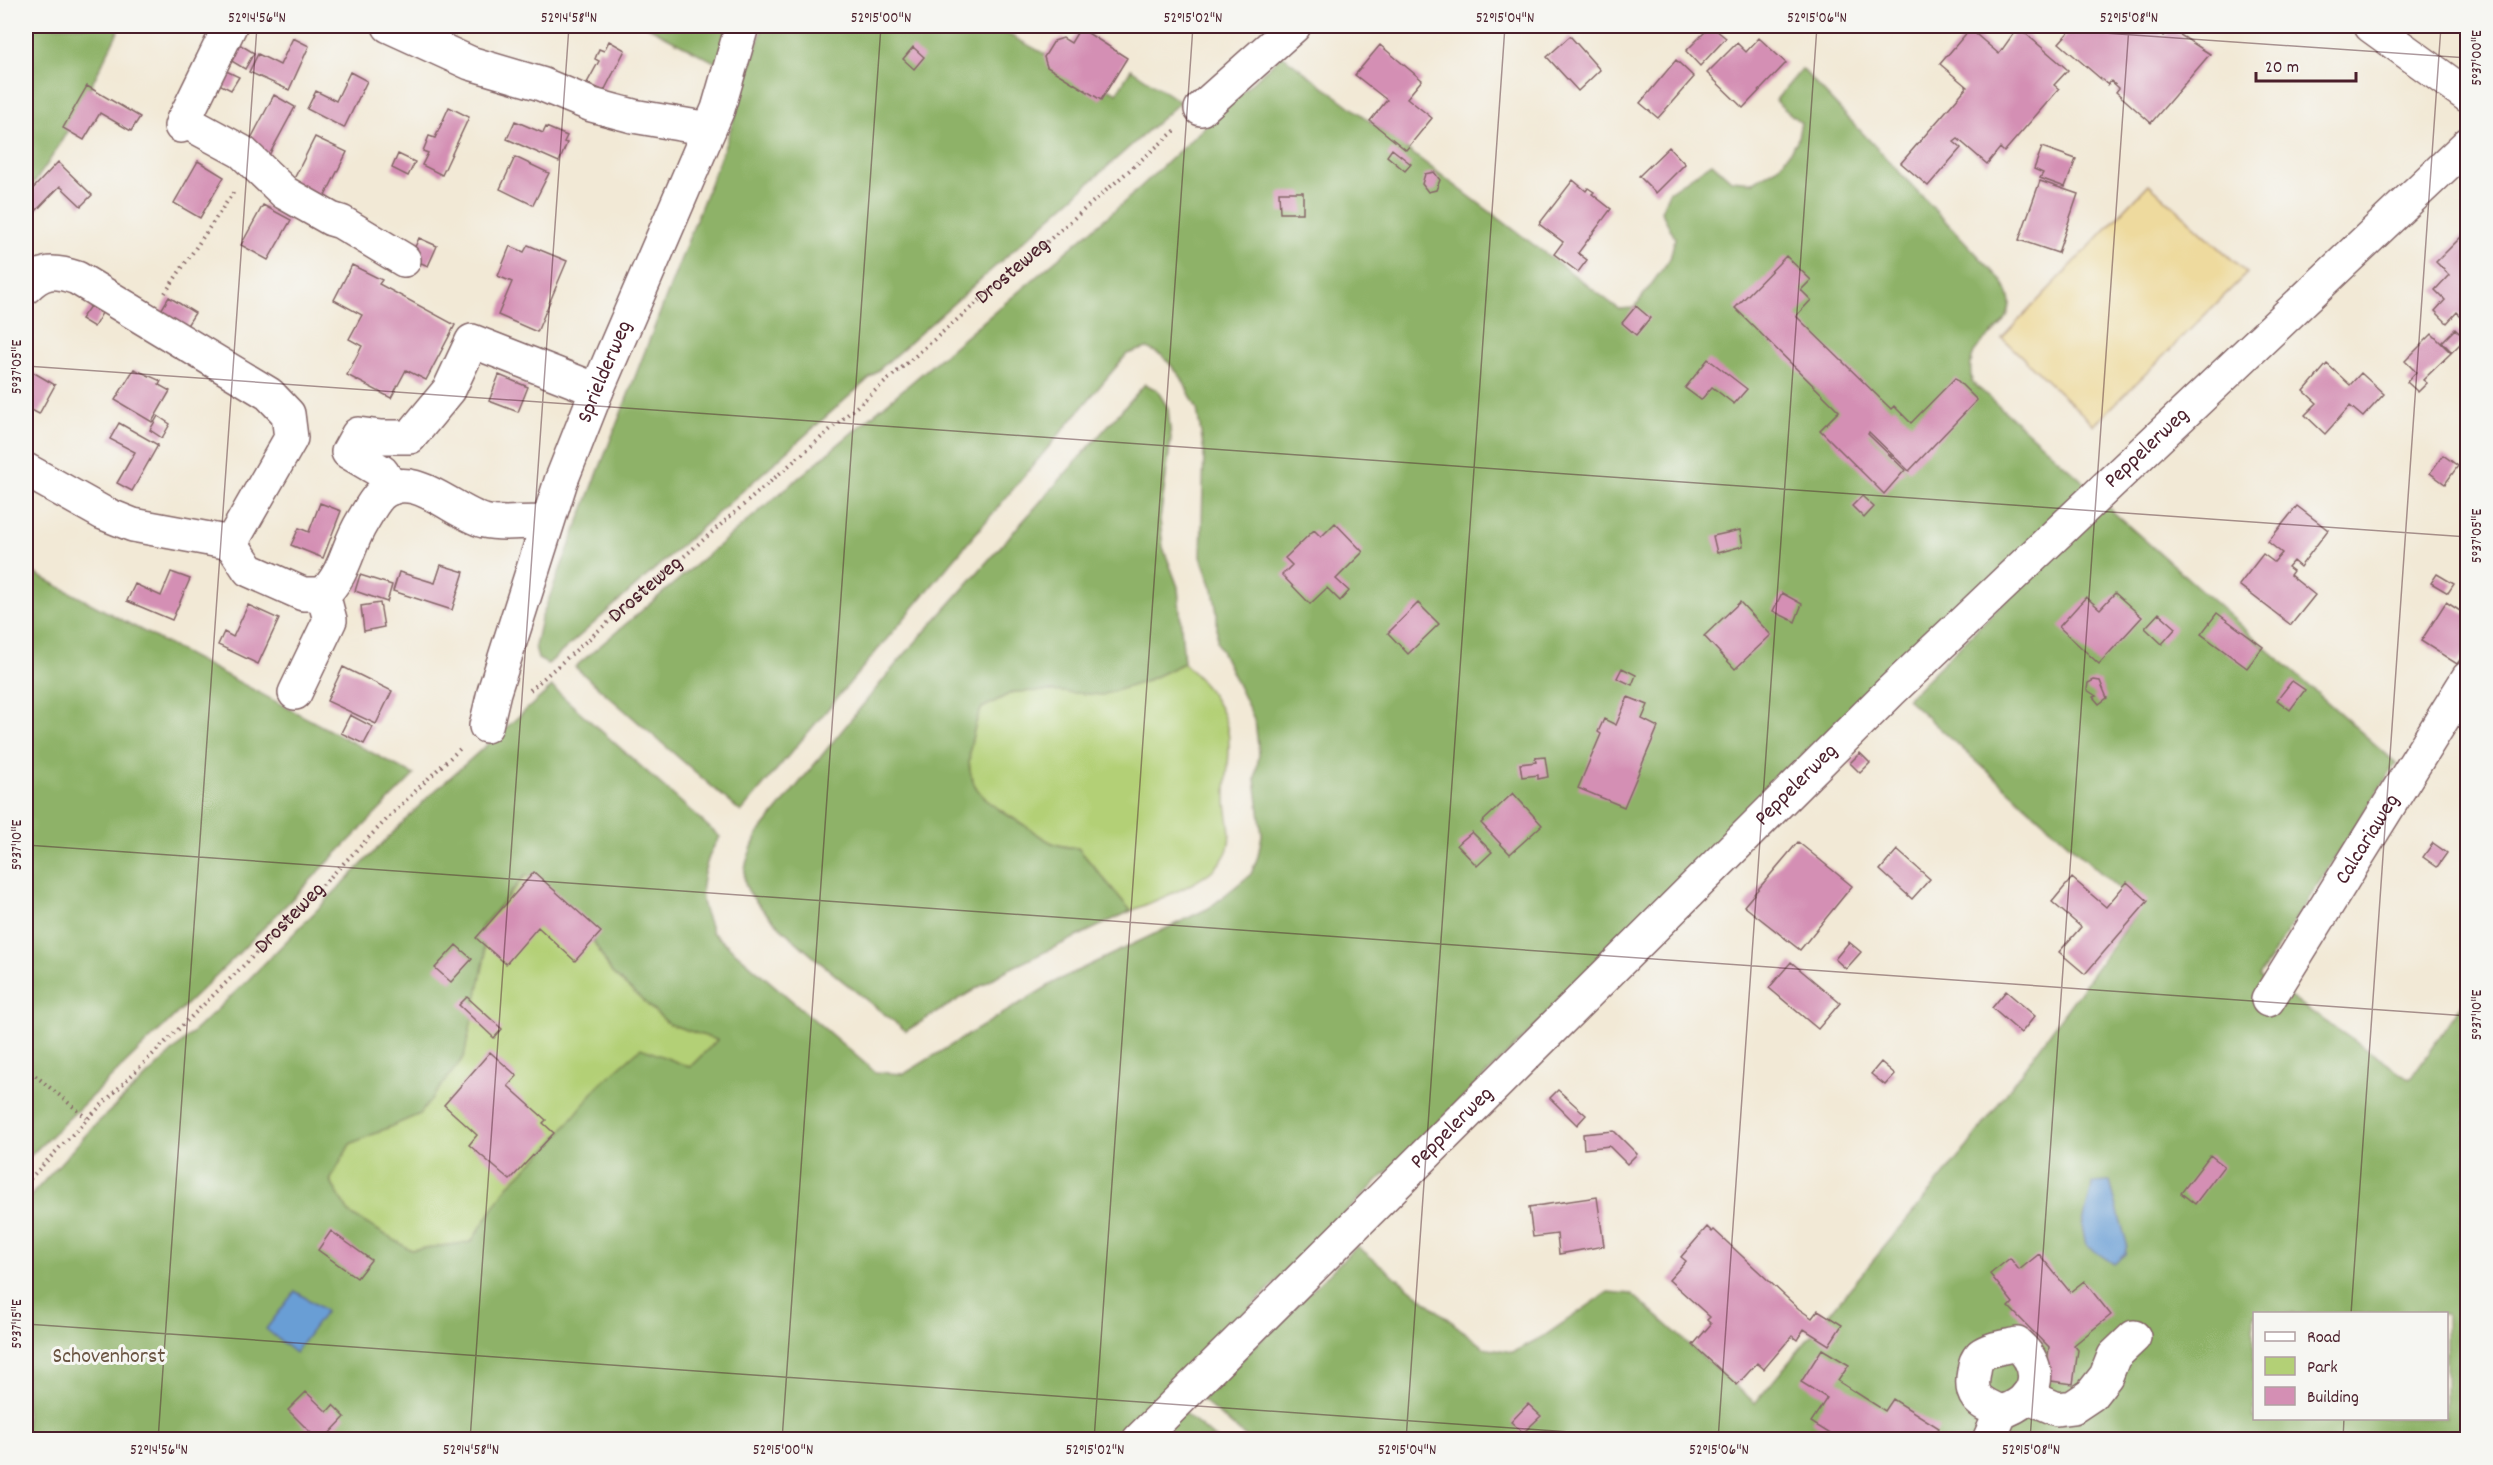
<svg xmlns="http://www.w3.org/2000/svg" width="2493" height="1465" font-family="Dekko,sans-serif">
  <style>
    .green { fill: #b3d076; stroke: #7e7850; stroke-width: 1.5 }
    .forest { fill: #8eb267; stroke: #6c6849; stroke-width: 1.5; fill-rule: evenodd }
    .sand { fill: #eeda9e; stroke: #9c7c64; stroke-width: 1.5 }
    .water { fill: #699ed5; stroke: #5a5e80; stroke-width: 1.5 }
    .building { fill: #d48fb4 }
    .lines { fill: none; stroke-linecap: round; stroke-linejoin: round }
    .minor-casing { stroke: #856667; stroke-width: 36 }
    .path { stroke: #856667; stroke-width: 4; stroke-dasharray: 1.5 4.5; stroke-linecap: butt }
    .minor { stroke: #fff; stroke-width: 33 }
    .ticks { fill: none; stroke: #4a1f2b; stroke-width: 1.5; stroke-opacity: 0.45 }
    .labels { text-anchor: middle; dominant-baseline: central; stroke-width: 6; stroke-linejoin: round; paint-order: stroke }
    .street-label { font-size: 22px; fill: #4a1f2b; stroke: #f6f6f2 }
    .park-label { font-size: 22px; fill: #6a5442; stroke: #f6f6f2 }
    .neatline { fill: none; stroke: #4a1f2b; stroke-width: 2 }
    .ticks-label { font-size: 15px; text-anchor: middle; fill: #4a1f2b }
  </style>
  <rect width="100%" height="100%" fill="#f6f6f2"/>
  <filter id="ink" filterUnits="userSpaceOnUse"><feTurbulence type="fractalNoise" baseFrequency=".0167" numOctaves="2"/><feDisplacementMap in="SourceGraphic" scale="12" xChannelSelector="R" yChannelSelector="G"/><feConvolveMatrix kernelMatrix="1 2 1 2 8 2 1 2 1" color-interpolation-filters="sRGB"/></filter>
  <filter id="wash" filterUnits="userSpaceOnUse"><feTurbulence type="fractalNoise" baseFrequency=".008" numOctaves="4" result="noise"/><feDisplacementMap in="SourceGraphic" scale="24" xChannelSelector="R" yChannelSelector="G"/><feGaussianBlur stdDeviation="1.35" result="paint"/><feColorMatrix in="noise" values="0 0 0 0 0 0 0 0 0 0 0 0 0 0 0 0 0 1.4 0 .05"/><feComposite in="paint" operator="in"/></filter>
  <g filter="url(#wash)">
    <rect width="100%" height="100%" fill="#f2e9d6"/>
    <path class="green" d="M1184 663C1202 680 1223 705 1228 731 1232 753 1225 776 1226 799 1226 816 1233 830 1228 848 1227 854 1220 863 1216 867 1197 886 1155 900 1131 911L1078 848C1052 847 1045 839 1024 825 986 801 960 789 972 739 975 728 976 717 982 708L1013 692 1144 682Z
      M527 874 580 918 612 973 669 1024 718 1040 690 1067 553 1143 508 1186 472 1242 411 1250 350 1214 330 1181 350 1144 420 1114 485 957 481 928Z"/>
    <path class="forest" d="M26 26H121C92 82 66 144 26 193Z
      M646 26H734L722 66Z
      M763 26H993L1117 93 1131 69 1180 102 548 664 538 659 535 646 541 619 727 140Z
      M1282 55 1619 309 1634 308 1670 259 1675 238 1661 211 1669 192 1712 163 1731 180 1754 182 1780 166 1797 141 1801 123 1775 101 1802 69 2002 281C2005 287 2010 296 2010 303 2009 340 1962 333 1972 382L2087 485 1338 1220 1119 1439H26V1201L93 1127 248 980 428 797 552 687 720 837C708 852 700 880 702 900 703 910 709 922 712 932L875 1072 904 1074 1058 980 1209 908 1251 874 1258 856 1262 835 1255 779 1259 754 1255 721 1217 642V613L1213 590 1201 557 1204 452 1197 409 1181 377 1163 356 1147 348 1127 354 741 812 575 667 1121 205ZM526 874 580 918 612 973 669 1024 717 1040 690 1067 641 1048 599 1085 553 1142 508 1186 471 1242 411 1250 350 1214 330 1181 350 1144 420 1114 464 1057 485 957 481 928Z
      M1145 384 1157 390 1168 408 1171 439 1160 520 1163 547 1178 587 1184 663 1144 682 1102 695 1049 691 1013 692 982 708C976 717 975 728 972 739 960 789 986 802 1024 825 1045 839 1052 847 1078 848L1131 911 1007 970 906 1031C877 1008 751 913 745 883 742 867 751 850 757 835L897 663Z
      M2103 503 2396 763 2259 976 2410 1079 2467 997V1439L1249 1440 1201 1399 1357 1246 1483 1347 1513 1352 1544 1336 1608 1292 1632 1294 1755 1403 1968 1146 2140 908 1907 699ZM2254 1314H2446V1418H2254Z
      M26 569 414 775 232 960 26 1160Z
      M1183 1412 1216 1439 1156 1440Z"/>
    <path class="sand" d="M2149 184 2247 273 2094 425 2002 338Z"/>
    <path class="water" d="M2110 1182 2127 1244 2125 1254 2114 1264 2086 1245 2082 1226 2093 1183Z
      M295 1291 326 1311 295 1353 266 1329Z"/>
    <g id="blocks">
      <path class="building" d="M1711 26 1726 38 1700 66 1686 51Z
        M2074 26H2152L2164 36 2171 29 2210 54 2151 123 2116 92 2119 88 2111 81 2108 85 2059 43Z
        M2018 27 2068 70 2054 85 2059 89 2004 152 2000 148 1987 164 1958 139 1954 142 1961 148 1928 186 1901 163 1967 87 1940 64 1970 29 1999 54Z
        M1080 28 1127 58 1101 100 1047 67 1044 57 1054 41 1063 38 1071 43Z
        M1570 36 1600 70 1578 91 1547 57Z
        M293 38 309 46 289 90 249 72 258 54 280 65Z
        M1759 38 1786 63 1743 108 1707 73 1737 43 1746 52Z
        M609 41 625 50 604 91 587 83 599 61 595 59 599 49 604 51Z
        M239 44 254 53 245 69 230 60Z
        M1380 45 1422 80 1407 98 1432 118 1406 150 1370 121 1387 100 1355 75Z
        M913 47 924 57 914 69 903 59Z
        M1676 60 1694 77 1658 118 1640 103Z
        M224 70 239 77 231 90 217 83Z
        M350 72 367 81 344 128 307 109 316 91 336 101Z
        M87 86 140 117 131 131 100 113 84 140 63 128Z
        M274 95 295 107 268 157 247 146Z
        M449 107 469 117 442 175 422 165 428 153 423 151 429 136 435 138Z
        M515 121 543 133 546 127 567 136 564 142 567 143 559 162 507 139Z
        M315 137 347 152 322 202 290 187Z
        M1669 147 1685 164 1656 193 1639 176Z
        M2042 147 2076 159 2065 187 2040 178 2043 173 2034 169Z
        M1392 149 1411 164 1405 171 1387 156Z
        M398 154 415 162 408 176 392 168Z
        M515 157 549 173 533 205 500 189Z
        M198 161 224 177 200 218 174 203Z
        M58 162 92 195 81 206 60 186 30 217 26 212V196Z
        M1434 172 1440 180 1436 190 1428 192 1422 184 1425 174Z
        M1573 180 1586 191 1588 188 1594 192 1592 194 1611 209 1578 253 1587 260 1578 272 1554 254 1563 242 1539 224Z
        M2040 181 2078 194 2058 253 2019 240Z
        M1279 192H1303V213H1280Z
        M263 205 291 220 268 260 241 245Z
        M2468 230V317L2465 320 2457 312 2447 323 2435 311 2445 300 2435 290 2449 275 2436 262Z
        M419 238 437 246 428 266 410 258Z
        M528 245 567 261 537 332 498 315 512 282 498 276 510 246 524 252Z
        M1786 256 1811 280 1801 290 1811 300 1796 316 1891 409 1894 406 1911 423 1955 378 1977 400 1909 471 1869 432 1868 434 1905 470 1884 494 1820 430 1839 411 1735 308Z
        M352 265 382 280 379 284 455 325 426 380 406 370 391 398 347 375 362 346 349 339 362 315 334 300Z
        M169 297 195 313 186 327 160 312Z
        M90 306 102 313 94 327 81 319Z
        M1636 306 1650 318 1636 335 1622 323Z
        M2468 324V336L2452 352 2442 342 2455 329 2459 333Z
        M2432 334 2451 353 2423 380 2427 383 2418 392 2407 382 2416 372 2405 361Z
        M1708 359 1747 389 1734 404 1712 387 1701 400 1685 388Z
        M2327 364 2350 385 2361 373 2384 394 2363 417 2350 406 2325 434 2305 415 2317 403 2304 391Z
        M26 368 55 385 39 414 26 407Z
        M134 369 161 381 159 385 170 391 152 422 115 400Z
        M499 375 528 387 518 412 489 401Z
        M158 416 170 424 162 438 150 430Z
        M119 423 158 445 132 491 117 483 135 452 110 439Z
        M2443 455 2458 466 2445 484 2430 473Z
        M1862 496 1874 507 1864 518 1852 506Z
        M320 503 341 511 323 558 291 545 299 528 309 532Z
        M2297 506 2328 530 2300 567 2293 561 2288 567 2293 571 2290 575 2315 595 2291 625 2239 585 2263 554 2274 562 2282 553 2268 542Z
        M1335 523 1363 552 1336 579 1349 591 1340 601 1327 588 1310 604 1282 575 1292 565 1285 558 1314 530 1321 537Z
        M1740 530 1743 546 1717 553 1713 536Z
        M441 565 464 572 452 610 393 591 399 572 435 583Z
        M171 572 190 579 172 620 127 601 135 584 161 596Z
        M2437 574 2454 584 2448 593 2431 583Z
        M360 575 392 585 387 602 355 591Z
        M1782 593 1802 604 1795 622 1773 611Z
        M2115 593 2142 617 2099 664 2059 627 2086 597 2100 609Z
        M1740 602 1771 635 1735 669 1704 636Z
        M2446 602 2468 616V649L2457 664 2421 641Z
        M380 603 384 627 364 631 361 606Z
        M1418 603 1439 624 1408 654 1388 633Z
        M248 605 279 619 258 664 218 645 224 632 233 637Z
        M2159 613 2176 628 2162 644 2145 628Z
        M2217 613 2263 647 2247 668 2201 634Z
        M343 667 392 691 376 724 327 701Z
        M1622 668 1636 675 1632 685 1617 678Z
        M2094 680 2100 681 2107 698 2099 704 2093 697 2096 696 2087 690 2088 683Z
        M2292 681 2305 690 2290 710 2277 700Z
        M1628 697 1648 705 1642 719 1658 727 1624 807 1578 788 1601 734 1598 732 1604 719 1616 725Z
        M350 715 373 727 364 744 341 733Z
        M1860 753 1870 763 1860 773 1850 763Z
        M1545 757 1548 777 1538 779V775L1522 777 1520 764 1536 762 1535 758Z
        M1513 793 1542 825 1510 854 1481 823Z
        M1472 832 1492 852 1477 866 1457 845Z
        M1798 842 1852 886 1800 950 1744 906Z
        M2433 843 2447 853 2437 867 2423 857Z
        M1897 850 1930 879 1912 899 1880 870Z
        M534 872 601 932 575 961 538 927 506 964 476 938Z
        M2072 878 2106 907 2127 882 2148 901 2085 974 2059 952 2081 927 2052 902Z
        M1849 942 1861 952 1846 969 1835 959Z
        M456 945 472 959 451 982 435 968Z
        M1791 962 1840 1003 1818 1029 1769 988Z
        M2006 991 2035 1016 2021 1033 1992 1008Z
        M467 997 502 1029 494 1038 459 1005Z
        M490 1052 517 1076 508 1086 546 1120 543 1123 554 1133 510 1180 469 1145 477 1135 444 1105Z
        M1881 1062 1895 1074 1885 1085 1871 1074Z
        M1558 1090 1586 1115 1577 1125 1550 1098Z
        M1614 1131 1637 1154 1627 1164 1609 1146 1584 1149 1583 1134Z
        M2210 1155 2224 1166 2195 1204 2181 1193Z
        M1597 1197 1604 1246 1559 1254 1557 1234 1533 1237 1529 1207Z
        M1707 1227 1712 1232 1714 1230 1799 1309 1812 1318 1818 1310 1842 1325 1829 1345 1804 1329 1797 1340 1792 1336 1764 1369 1757 1363 1737 1385 1693 1345 1711 1324 1707 1320 1710 1317 1669 1280 1686 1261 1681 1257Z
        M331 1231 371 1260 357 1278 318 1250Z
        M2039 1254 2070 1292 2084 1281 2111 1315 2074 1345 2078 1350 2073 1384 2044 1380 2049 1348 2009 1307 2013 1303 1990 1274 2010 1258 2019 1270Z
        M1822 1349 1849 1365 1838 1381 1885 1411 1893 1399 1939 1428 1932 1440H1840L1811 1422 1827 1398 1801 1382Z
        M306 1392 327 1412 333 1405 345 1417 323 1440H318L288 1410Z
        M1528 1404 1541 1416 1523 1433 1511 1422Z"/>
    </g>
  </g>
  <g filter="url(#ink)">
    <use href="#blocks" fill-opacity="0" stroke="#856667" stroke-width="1.5"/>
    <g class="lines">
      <g class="minor-casing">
        <g id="minor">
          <path d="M389 26 470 63 541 84 592 105 633 116 709 129"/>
          <path d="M2371 26 2468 96"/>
          <path d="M1201 109 1294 26"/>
          <path d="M183 120 242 152 285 193 331 219 341 222 404 260"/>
          <path d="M181 126 230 26"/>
          <path d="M26 287C43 270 54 270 77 278L269 394 288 414 291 438 231 543"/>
          <path d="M26 470 103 513 133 525 231 543 249 570 303 594H323C345 575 347 546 362 522 367 514 373 502 380 495 411 466 452 512 484 521 505 526 526 520 547 523"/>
          <path d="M392 488 382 472 348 452 358 434 381 437H410L449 390 472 341 597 390"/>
          <path d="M295 693 330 620 323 594"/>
          <path id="s3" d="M486 726 494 692 561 481 597 390 718 109 742 26"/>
          <path id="s4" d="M2268 1000 2468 678"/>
          <path d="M2017 1344C2046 1369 2038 1401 2001 1412 1978 1402 1969 1397 1974 1371 1975 1364 1976 1360 1981 1355 1990 1348 2006 1347 2017 1344Z"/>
          <path d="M2027 1396 2057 1409 2073 1407 2091 1395 2106 1376 2114 1356 2134 1337"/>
          <path id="s5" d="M1139 1440 1891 691 2468 144"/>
          <path d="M1989 1440 2001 1412"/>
        </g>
      </g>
      <g class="path">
        <path d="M165 293 235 190"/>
        <path id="s1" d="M530 690 1177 129"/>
        <path d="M26 1068 87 1118"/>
        <path id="s2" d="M26 1183C95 1109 168 1040 241 968 315 895 385 817 462 747"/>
      </g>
      <use href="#minor" class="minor"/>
    </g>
  </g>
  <path class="ticks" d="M2002 26 2468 58M26 366 2468 537M26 845 2468 1016M2351 1314 2441 26M26 1324 1683 1440M158 1440 257 26M470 1440 569 26M782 1440 881 26M1094 1440 1193 26M1406 1440 1505 26M1718 1440 1817 26M2030 1440 2129 26M2343 1440 2344 1418"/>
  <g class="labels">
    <g class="street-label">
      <text stroke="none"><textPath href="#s1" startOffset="639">Drosteweg</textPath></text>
      <text stroke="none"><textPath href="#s3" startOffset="374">Sprielderweg</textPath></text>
      <text stroke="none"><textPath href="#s5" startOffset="1414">Peppelerweg</textPath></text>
      <text stroke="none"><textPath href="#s1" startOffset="153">Drosteweg</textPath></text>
      <text stroke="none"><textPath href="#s5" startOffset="928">Peppelerweg</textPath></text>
      <text stroke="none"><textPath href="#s4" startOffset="189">Calcariaweg</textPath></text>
      <text stroke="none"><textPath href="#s2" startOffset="374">Drosteweg</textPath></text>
      <text stroke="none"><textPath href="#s5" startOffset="442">Peppelerweg</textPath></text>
    </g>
    <g class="park-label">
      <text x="109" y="1357">Schovenhorst</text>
    </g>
  </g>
  <rect width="2493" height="1465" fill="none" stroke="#f6f6f2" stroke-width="66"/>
  <rect x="2253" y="1312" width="195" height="108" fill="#f6f6f2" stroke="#b1a0a2" stroke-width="1.5"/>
  <rect x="2265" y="1332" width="30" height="9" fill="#ffffff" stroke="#b1a0a2" stroke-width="1.5"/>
  <text x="2307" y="1342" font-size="18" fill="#4a1f2b">Road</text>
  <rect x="2265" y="1357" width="30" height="18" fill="#b3d076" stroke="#b1a0a2" stroke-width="1.5"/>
  <text x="2307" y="1372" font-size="18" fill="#4a1f2b">Park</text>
  <rect x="2265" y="1387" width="30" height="18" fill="#d48fb4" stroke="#b1a0a2" stroke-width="1.5"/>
  <text x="2307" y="1402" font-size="18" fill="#4a1f2b">Building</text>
  <path d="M2256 72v9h100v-9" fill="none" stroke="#4a1f2b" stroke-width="3"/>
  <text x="2265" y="72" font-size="18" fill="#4a1f2b" stroke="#f6f6f2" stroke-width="4.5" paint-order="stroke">20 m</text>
  <rect x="33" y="33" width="2427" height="1399" class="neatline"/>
  <g class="ticks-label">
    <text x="257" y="22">52°14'56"N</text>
    <text x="569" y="22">52°14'58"N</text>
    <text x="881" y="22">52°15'00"N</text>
    <text x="1193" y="22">52°15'02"N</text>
    <text x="1505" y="22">52°15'04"N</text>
    <text x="1817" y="22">52°15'06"N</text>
    <text x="2129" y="22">52°15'08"N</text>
    <text transform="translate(2476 58) rotate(-90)" y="5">5°37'00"E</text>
    <text transform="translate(16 367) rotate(-90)" y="5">5°37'05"E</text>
    <text transform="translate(2476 536) rotate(-90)" y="5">5°37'05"E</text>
    <text transform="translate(16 845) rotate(-90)" y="5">5°37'10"E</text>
    <text transform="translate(2476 1015) rotate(-90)" y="5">5°37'10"E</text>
    <text transform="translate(16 1324) rotate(-90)" y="5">5°37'15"E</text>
    <text x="159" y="1454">52°14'56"N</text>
    <text x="471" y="1454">52°14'58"N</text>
    <text x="783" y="1454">52°15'00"N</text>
    <text x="1095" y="1454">52°15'02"N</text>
    <text x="1407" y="1454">52°15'04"N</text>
    <text x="1719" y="1454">52°15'06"N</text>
    <text x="2031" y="1454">52°15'08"N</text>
  </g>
</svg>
